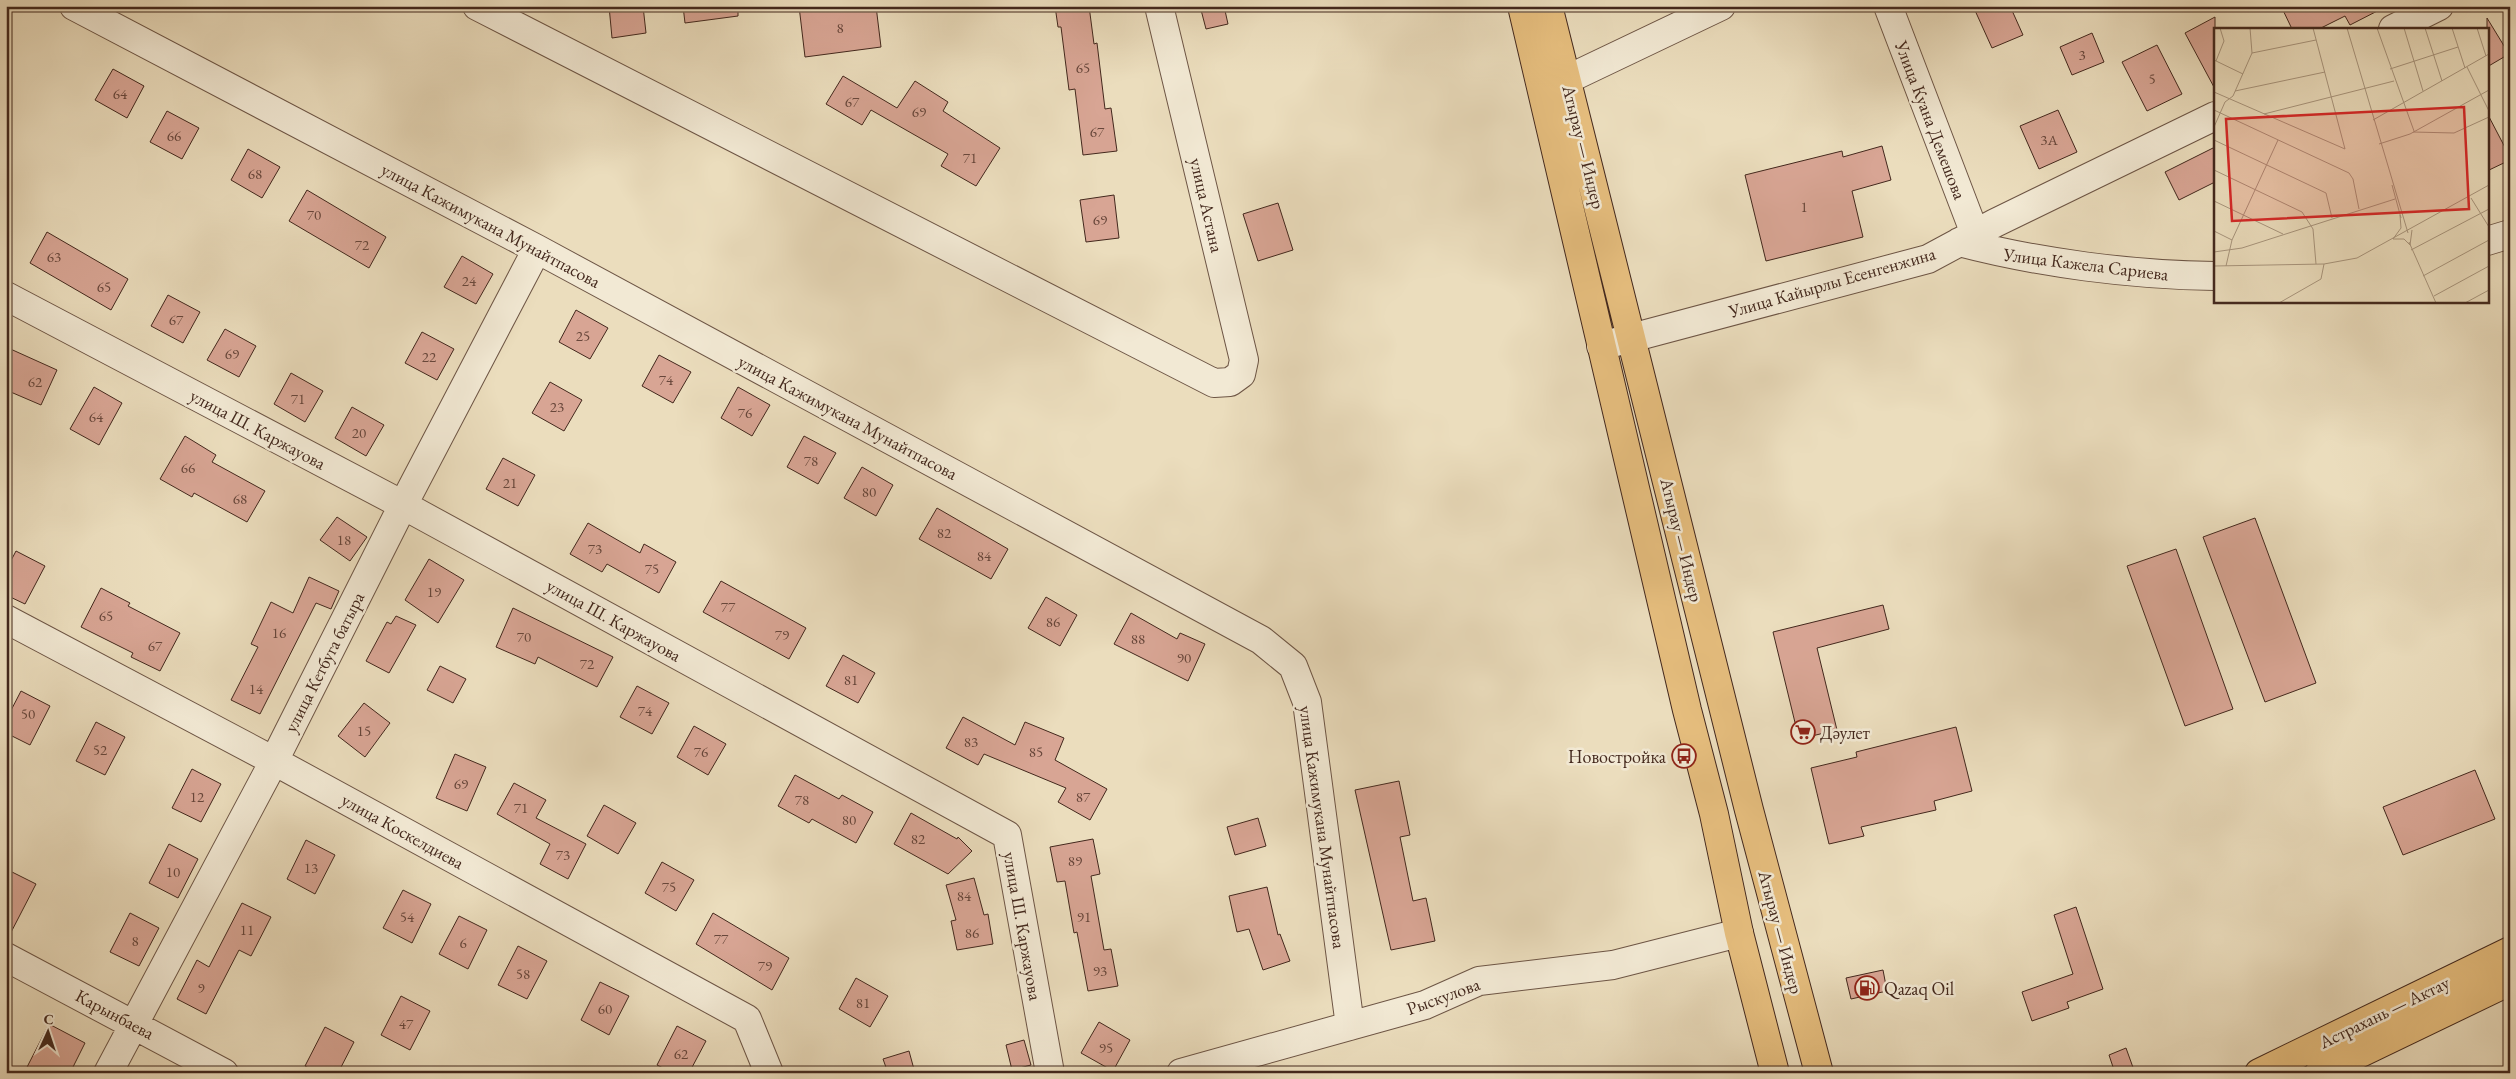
<svg xmlns="http://www.w3.org/2000/svg" width="2516" height="1079" font-family="'EB Garamond',serif">
  <style>
    .building { fill: #d8a594; stroke: #43281d }
    .lines { fill: none; stroke-linecap: round; stroke-linejoin: round }
    .minor-casing { stroke: #6d5545; stroke-width: 30 }
    .major-casing { stroke: #43281d; stroke-width: 30 }
    .highway-casing { stroke: #43281d; stroke-width: 30 }
    .minor { stroke: #f2e9d4; stroke-width: 28 }
    .major { stroke: #e6be7e; stroke-width: 28 }
    .highway { stroke: #e6be7e; stroke-width: 28 }
    .labels { text-anchor: middle; dominant-baseline: central; stroke-width: 5; stroke-linejoin: round; paint-order: stroke }
    .number-label { font-size: 15px; fill: #68473b }
    .street-label { font-size: 18px; fill: #43281d; stroke: #f2e9d4 }
    .poi-label { font-size: 18px; fill: #43281d; stroke: #f2e9d4; text-anchor: start }
    .inset-road { fill: none; stroke: #a8957d; stroke-width: 1 }
    .view { fill: #d62828; fill-opacity: 0.15; stroke: #d62828; stroke-width: 2.5 }
    .inset-edge { fill: none; stroke: #43281d; stroke-width: 2.5 }
  </style>
  <rect width="100%" height="100%" fill="#ebddbd"/>
  <filter id="stains"><feTurbulence type="fractalNoise" baseFrequency=".004" numOctaves="4"/><feColorMatrix values="0 0 0 0 .2 0 0 0 0 .09 0 0 0 0 .02 0 0 0 .5 -.17"/></filter>
  <radialGradient id="worn" r=".72"><stop offset=".6" stop-color="#630" stop-opacity="0"/><stop offset="1" stop-color="#630" stop-opacity=".3"/></radialGradient>
  <path class="building" d="M609 6H643L646 33 612 38Z
    M683 6H738V16L685 23Z
    M799 6H876L881 47 805 57Z
    M1055 6H1089L1094 44 1097 43 1105 109 1111 108 1117 151 1083 155 1075 89 1069 90 1061 27H1058Z
    M1200 6H1224L1228 24 1206 29Z
    M1973 6H2010L2023 35 1992 48Z
    M2281 6H2387L2350 25 2345 16 2319 29H2292Z
    M2215 17V89L2185 33Z
    M2487 18 2509 54 2487 67Z
    M2092 33 2104 62 2072 75 2060 47Z
    M2157 45 2182 94 2147 111 2122 62Z
    M113 69 144 86 127 118 95 100Z
    M843 76 897 108 915 81 948 102 943 111 1000 148 976 186 941 166 948 154 871 110 862 125 826 104Z
    M2058 110 2077 152 2039 169 2020 126Z
    M167 111 199 128 182 159 150 142Z
    M2487 113 2510 157V160L2487 171Z
    M1882 146 1891 180 1852 191 1863 237 1766 261 1745 175 1842 151 1843 157Z
    M2215 147V182L2179 200 2165 172Z
    M248 149 280 167 262 198 231 180Z
    M307 190 386 237 369 268 289 221Z
    M1114 195 1119 238 1086 242 1080 200Z
    M1278 203 1293 250 1258 261 1243 214Z
    M47 232 128 279 111 310 30 263Z
    M462 256 493 274 476 304 444 287Z
    M168 295 200 312 183 343 151 326Z
    M576 310 608 328 590 359 559 342Z
    M225 329 256 346 239 377 207 360Z
    M422 332 454 349 437 380 405 363Z
    M6 347 57 370 41 405 6 390Z
    M659 355 691 372 673 403 642 386Z
    M291 373 323 391 305 422 274 404Z
    M550 382 582 400 564 431 532 413Z
    M94 387 122 403 99 445 70 429Z
    M738 387 770 405 752 436 721 418Z
    M352 407 384 425 366 456 335 438Z
    M185 436 216 455 212 462 265 491 247 522 194 493 192 497 160 479Z
    M804 436 836 453 818 484 787 467Z
    M503 458 535 475 518 506 486 489Z
    M862 467 893 485 876 516 844 498Z
    M937 508 1008 549 991 579 919 539Z
    M337 517 367 537 350 561 320 540Z
    M2255 518 2316 683 2265 702 2203 537Z
    M588 523 640 553 644 544 676 562 659 593 607 564 602 572 570 554Z
    M2176 549 2233 709 2185 726 2127 566Z
    M16 551 45 566 25 604 6 595V570Z
    M429 559 464 580 438 623 405 600Z
    M309 577 339 591 331 609 316 603 260 714 231 700 258 647 251 644 271 602 293 613Z
    M721 581 806 628 789 659 703 612Z
    M101 588 130 603 128 606 180 633 160 671 131 657 133 653 81 627Z
    M1046 597 1077 615 1060 646 1028 628Z
    M1883 605 1889 629 1817 648 1837 730 1799 739 1773 632Z
    M513 608 613 657 597 687 538 657 535 664 496 647Z
    M1131 613 1177 639 1180 633 1205 644 1188 681 1114 644Z
    M396 616 416 625 389 673 366 661 387 622 391 624Z
    M843 655 875 673 858 703 826 686Z
    M440 666 466 679 453 703 427 690Z
    M637 686 669 703 652 734 620 717Z
    M21 691 50 706 30 745 6 733V720Z
    M364 703 390 723 365 757 338 736Z
    M963 717 1015 745 1025 722 1064 738 1055 760 1107 789 1090 820 1058 802 1066 788 984 754 978 765 946 748Z
    M96 722 125 737 105 775 76 761Z
    M694 726 726 744 708 775 677 757Z
    M1956 727 1972 791 1934 801 1936 810 1861 827 1864 836 1829 844 1811 768 1857 757 1856 752Z
    M455 754 486 767 467 811 436 798Z
    M192 769 221 784 201 822 172 808Z
    M2475 770 2495 819 2403 855 2383 807Z
    M795 775 839 799 842 795 873 812 856 843 812 819 809 823 778 806Z
    M1399 781 1410 835 1400 837 1413 901 1426 898 1435 941 1391 950 1355 790Z
    M514 783 546 800 536 818 586 844 568 879 540 864 550 844 497 814Z
    M604 805 636 823 618 854 587 836Z
    M911 813 957 839 958 837 972 851 948 874 894 844Z
    M1258 818 1266 846 1235 855 1227 827Z
    M1093 839 1100 874 1091 876 1104 950 1111 949 1118 986 1088 991 1077 932 1074 933 1065 881 1057 882 1050 847Z
    M306 840 335 855 315 894 287 879Z
    M169 844 198 859 178 898 149 883Z
    M662 862 694 880 676 911 645 893Z
    M6 869 36 884 6 942Z
    M974 878 984 915 988 914 993 944 957 950 951 921 956 920 946 885Z
    M1267 887 1278 935 1280 934 1290 961 1263 970 1249 929 1237 932 1229 896Z
    M403 890 431 904 412 943 383 928Z
    M242 903 271 917 251 956 239 950 206 1014 177 999 197 960 209 967Z
    M2076 907 2103 989 2067 1002 2069 1008 2032 1021 2022 992 2073 974 2054 915Z
    M130 913 159 928 139 966 110 952Z
    M713 913 789 958 772 990 696 944Z
    M459 916 487 930 468 969 439 954Z
    M518 946 547 961 527 999 498 985Z
    M1883 970 1887 991 1851 999 1846 978Z
    M856 978 888 996 870 1027 839 1009Z
    M600 982 629 996 609 1035 581 1020Z
    M401 996 430 1011 410 1050 381 1035Z
    M1099 1022 1130 1040 1113 1071 1081 1053Z
    M49 1024 85 1043 70 1073H24Z
    M677 1026 706 1041 689 1073H673L657 1065Z
    M325 1027 354 1042 338 1073H318L305 1066Z
    M1024 1040 1031 1065 1012 1070 1006 1045Z
    M2126 1048 2135 1073H2115L2109 1055Z
    M909 1051 915 1073H888L883 1059Z"/>
  <g class="lines">
    <g class="minor-casing">
      <path id="minor" d="M74 6 537 249 1261 640 1293 666 1307 702 1350 1026
        M477 6 1214 383 1230 382 1241 374 1244 360 1159 6
        M1888 6 1975 234
        M2393 29 2439 6
        M1545 90 1721 6
        M2487 241 2510 234
        M1959 242C2039 263 2132 275 2215 276
        M6 296 403 505 1007 835 1050 1073
        M1601 346 1928 259 1995 223 2215 116
        M6 619 274 761 747 1019 769 1073
        M6 957 224 1073
        M108 1073 274 761 403 505 537 249
        M1181 1073 1425 1005 1479 981 1613 965 1739 933"/>
    </g>
    <g class="major-casing">
      <path id="major" d="M1522 6 1687 710 1714 814 1739 933 1775 1073
        M1548 6 1749 810 1819 1073"/>
    </g>
    <g class="highway-casing">
      <path id="highway" d="M2259 1073 2510 951
        M2319 1073 2510 981"/>
    </g>
    <use href="#minor" class="minor"/>
    <use href="#major" class="major"/>
    <use href="#highway" class="highway"/>
  </g>
  <defs>
    <g id="supermarket-ring" transform="scale(1.25)"><circle r="9.5" fill="#f2e9d4" stroke="#8f2418" stroke-width="1.5"/><path d="M-6-5.5h2.5l.6 2H6L4.5 2H-2.5L-4.4-4H-6ZM-1.5 3.2a1.3 1.3 0 1 0 .1 0ZM3 3.2a1.3 1.3 0 1 0 .1 0Z" fill="#8f2418"/></g>
    <g id="bus-ring" transform="scale(1.25)"><circle r="9.5" fill="#f2e9d4" stroke="#8f2418" stroke-width="1.5"/><path d="M-5-6H5V4H4V6H2V4H-2V6H-4V4H-5ZM-3.5-4V0h7V-4ZM-3.5 1.2v1.5H-2V1.2ZM2 1.2v1.5H3.5V1.2Z" fill="#8f2418"/></g>
    <g id="fuel-ring" transform="scale(1.25)"><circle r="9.5" fill="#f2e9d4" stroke="#8f2418" stroke-width="1.5"/><path d="M-5.5-6h7V0h2V4h1.3V-2.5L3-4.5l.8-.8L6-3V5H2.5V1h-1V6h-7ZM-4.2-4.7v3.2H.2V-4.7Z" fill="#8f2418"/></g>
  </defs>
  <g fill-rule="evenodd">
    <use href="#supermarket-ring" x="1803" y="732"/>
    <use href="#bus-ring" x="1684" y="756"/>
    <use href="#fuel-ring" x="1867" y="988"/>
  </g>
  <g class="labels">
    <g class="number-label">
      <text x="840" y="27">8</text>
      <text x="2082" y="54">3</text>
      <text x="1083" y="67">65</text>
      <text x="2152" y="78">5</text>
      <text x="120" y="93">64</text>
      <text x="852" y="101">67</text>
      <text x="919" y="111">69</text>
      <text x="1097" y="131">67</text>
      <text x="174" y="135">66</text>
      <text x="2049" y="139">3А</text>
      <text x="970" y="157">71</text>
      <text x="255" y="173">68</text>
      <text x="1804" y="206">1</text>
      <text x="314" y="214">70</text>
      <text x="1100" y="219">69</text>
      <text x="362" y="244">72</text>
      <text x="54" y="256">63</text>
      <text x="469" y="280">24</text>
      <text x="104" y="286">65</text>
      <text x="176" y="319">67</text>
      <text x="583" y="335">25</text>
      <text x="232" y="353">69</text>
      <text x="429" y="356">22</text>
      <text x="666" y="379">74</text>
      <text x="35" y="381">62</text>
      <text x="298" y="398">71</text>
      <text x="557" y="406">23</text>
      <text x="745" y="412">76</text>
      <text x="96" y="416">64</text>
      <text x="359" y="432">20</text>
      <text x="811" y="460">78</text>
      <text x="188" y="467">66</text>
      <text x="510" y="482">21</text>
      <text x="869" y="491">80</text>
      <text x="240" y="498">68</text>
      <text x="944" y="532">82</text>
      <text x="344" y="539">18</text>
      <text x="595" y="548">73</text>
      <text x="984" y="555">84</text>
      <text x="652" y="568">75</text>
      <text x="434" y="591">19</text>
      <text x="728" y="606">77</text>
      <text x="106" y="615">65</text>
      <text x="1053" y="621">86</text>
      <text x="279" y="632">16</text>
      <text x="782" y="634">79</text>
      <text x="524" y="636">70</text>
      <text x="1138" y="638">88</text>
      <text x="155" y="645">67</text>
      <text x="1184" y="657">90</text>
      <text x="587" y="663">72</text>
      <text x="851" y="679">81</text>
      <text x="256" y="688">14</text>
      <text x="645" y="710">74</text>
      <text x="28" y="713">50</text>
      <text x="364" y="730">15</text>
      <text x="971" y="741">83</text>
      <text x="100" y="749">52</text>
      <text x="701" y="751">76</text>
      <text x="1036" y="751">85</text>
      <text x="461" y="783">69</text>
      <text x="197" y="796">12</text>
      <text x="1083" y="796">87</text>
      <text x="802" y="799">78</text>
      <text x="521" y="807">71</text>
      <text x="849" y="819">80</text>
      <text x="918" y="838">82</text>
      <text x="563" y="854">73</text>
      <text x="1075" y="860">89</text>
      <text x="311" y="867">13</text>
      <text x="173" y="871">10</text>
      <text x="669" y="886">75</text>
      <text x="964" y="895">84</text>
      <text x="407" y="916">54</text>
      <text x="1084" y="916">91</text>
      <text x="247" y="929">11</text>
      <text x="972" y="932">86</text>
      <text x="721" y="938">77</text>
      <text x="135" y="940">8</text>
      <text x="463" y="942">6</text>
      <text x="765" y="965">79</text>
      <text x="1100" y="970">93</text>
      <text x="523" y="973">58</text>
      <text x="201" y="987">9</text>
      <text x="863" y="1002">81</text>
      <text x="605" y="1008">60</text>
      <text x="406" y="1023">47</text>
      <text x="1106" y="1047">95</text>
      <text x="681" y="1053">62</text>
    </g>
    <g class="street-label">
      <text transform="translate(1931 120) rotate(69)">Улица Куана Демешова</text>
      <text transform="translate(1584 147) rotate(76)">Атырау — Индер</text>
      <text transform="translate(1207 205) rotate(77)">улица Астана</text>
      <text transform="translate(491 225) rotate(28)">улица Кажимукана Мунайтпасова</text>
      <text transform="translate(2086 264) rotate(7)">Улица Кажела Сариева</text>
      <text transform="translate(1832 282) rotate(-16)">Улица Кайырлы Есенгенжина</text>
      <text transform="translate(848 417) rotate(28)">улица Кажимукана Мунайтпасова</text>
      <text transform="translate(258 429) rotate(28)">улица Ш. Каржауова</text>
      <text transform="translate(1682 540) rotate(76)">Атырау — Индер</text>
      <text transform="translate(614 620) rotate(29)">улица Ш. Каржауова</text>
      <text transform="translate(324 662) rotate(-63)">улица Кетбуга батыра</text>
      <text transform="translate(1323 827) rotate(82)">улица Кажимукана Мунайтпасова</text>
      <text transform="translate(403 831) rotate(29)">улица Коскелдиева</text>
      <text transform="translate(1023 926) rotate(80)">улица Ш. Каржауова</text>
      <text transform="translate(1781 932) rotate(75)">Атырау — Индер</text>
      <text transform="translate(1443 996) rotate(-20)">Рыскулова</text>
      <text transform="translate(2384 1012) rotate(-26)">Астрахань — Актау</text>
      <text transform="translate(115 1014) rotate(28)">Карынбаева</text>
    </g>
    <g class="poi-label">
      <text x="1820" y="732">Дәулет</text>
      <text x="1666" y="756" text-anchor="end">Новостройка</text>
      <text x="1884" y="988">Qazaq Oil</text>
    </g>
  </g>
  <g transform="translate(2214 28)">
    <rect width="275" height="275" fill="#ebddbd"/>
    <path class="inset-road" d="M133 0 194 205M163 0 200 103M190 0 209 63M211 0 228 53M238 0 251 40M263 0 272 28M38 25 102 12M0 32 29 46M2 33 10 13 6 0M253 39 275 83M176 41 244 19M21 63 111 44M0 64 131 121 99 0M0 82 135 145 139 151 145 181M50 86 180 53M159 92 275 26M0 99 11 74 19 68 38 25 36 0M199 104 240 105 275 89M0 112 112 165 118 190M165 116 196 106 275 62M0 142 88 184 99 201 102 236M178 157 187 190M257 170 275 199M0 173 69 206M186 187 187 200 179 211H190L196 217 198 202M0 203 18 212M195 214 222 275M197 222 275 181M0 224 28 220 181 171M0 238 110 236 143 230 275 157M12 238 18 212 64 112M209 248 275 212M220 268 275 238M65 275 107 251 110 236M251 275 275 262"/>
    <path class="view" d="M250 79 255 181 18 193 12 91Z"/>
    <rect width="275" height="275" class="inset-edge"/>
  </g>
  <rect width="2516" height="1079" fill="none" stroke="#ebddbd" stroke-width="25"/>
  <rect x="8" y="8" width="2501" height="1064" fill="none" stroke="#43281d" stroke-width="2.5"/>
  <rect x="12" y="12" width="2491" height="1054" fill="none" stroke="#43281d"/>
  <g transform="translate(48 1032) rotate(3)" stroke="#f2e9d4" stroke-width="4" paint-order="stroke">
  <path d="M0-4L9 19L0 12L-9 19Z" fill="#43281d"/>
  <text y="-8" font-size="14" font-weight="bold" text-anchor="middle" fill="#43281d">С</text>
  </g>
  <rect width="100%" height="100%" filter="url(#stains)"/>
  <rect width="100%" height="100%" fill="url(#worn)"/>
</svg>
